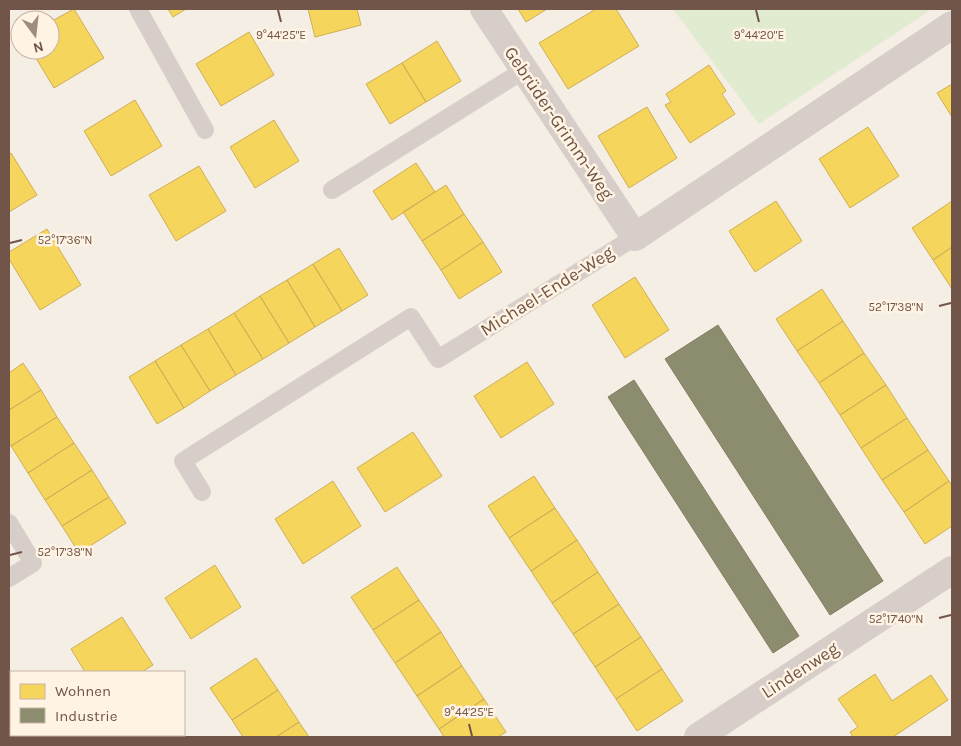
<svg xmlns="http://www.w3.org/2000/svg" width="961" height="746" font-family="Karla,sans-serif">
  <style>
    .green { fill: #e1ebd0 }
    .homes { fill: #f6d55c; stroke: #ceaf56 }
    .industry { fill: #8c8c6e; stroke: #847c63 }
    .lines { fill: none; stroke-linecap: round; stroke-linejoin: round }
    .lane { stroke: #d7cec9; stroke-width: 18 }
    .street { stroke: #d7cec9; stroke-width: 28 }
    .ticks { fill: none; stroke: #705548; stroke-width: 2 }
    .labels { text-anchor: middle; dominant-baseline: central; stroke-width: 5; stroke-linejoin: round; paint-order: stroke }
    .street-label { font-size: 18px; fill: #705548; stroke: #fff3e4 }
    .ticks-label { font-size: 12px; text-anchor: middle; fill: #705548; stroke: #fff3e4; stroke-width: 5; stroke-linejoin: round; paint-order: stroke }
  </style>
  <rect width="100%" height="100%" fill="#f5eee5"/>
  <path class="green" d="M673 9H932L759 124Z"/>
  <path class="homes" d="M74 9 104 58 54 88 31 50H50V22Z
    M168 9H186L173 17Z
    M308 9H357L361 25 315 37Z
    M518 9H547L526 22Z
    M596 9H616L639 46 568 89 539 43Z
    M249 32 274 75 221 106 196 64Z
    M437 41 461 81 426 102 402 63Z
    M402 63 426 102 390 124 366 84Z
    M709 65 726 91 722 94 735 114 690 143 665 105 671 102 666 94Z
    M952 84V117L937 93Z
    M135 100 162 146 111 176 84 131Z
    M647 107 677 158 629 188 598 136Z
    M274 120 299 161 255 188 230 147Z
    M868 127 899 176 850 208 819 159Z
    M11 153 37 195 9 212V155Z
    M416 163 435 192 392 220 373 191Z
    M199 166 226 211 176 241 149 195Z
    M446 185 464 214 422 241 403 212Z
    M776 201 802 241 755 272 729 231Z
    M952 201V247L933 260 912 228Z
    M464 214 483 242 441 270 422 241Z
    M47 229 81 285 40 310 9 259V252Z
    M483 242 502 272 459 299 441 270Z
    M952 247V289L933 260Z
    M339 248 368 295 342 311 313 264Z
    M313 264 342 311 315 327 287 280Z
    M635 277 669 330 625 358 592 305Z
    M287 280 315 327 289 343 260 296Z
    M822 289 843 321 797 351 776 319Z
    M260 296 289 343 263 359 234 313Z
    M234 313 263 359 236 375 208 329Z
    M843 321 864 353 819 383 797 351Z
    M208 329 236 375 210 391 181 345Z
    M181 345 210 391 184 408 155 361Z
    M864 353 886 385 840 415 819 383Z
    M155 361 184 408 157 424 129 377Z
    M527 362 554 404 501 438 474 396Z
    M23 363 41 390 9 410V373Z
    M886 385 907 418 861 448 840 415Z
    M41 390 57 417 11 446 9 443V410Z
    M57 417 74 443 28 473 11 446Z
    M907 418 928 450 882 480 861 448Z
    M413 432 442 476 385 512 357 468Z
    M74 443 92 470 45 500 28 473Z
    M928 450 949 481 904 512 882 480Z
    M92 470 109 497 62 526 45 500Z
    M534 476 555 508 509 538 488 506Z
    M333 481 361 526 303 564 275 519Z
    M949 481 952 486V526L925 544 904 512Z
    M109 497 126 523 79 553 62 526Z
    M555 508 577 540 531 571 509 538Z
    M577 540 598 572 552 603 531 571Z
    M215 565 241 607 191 639 165 598Z
    M397 567 419 600 373 630 351 597Z
    M598 572 619 604 573 634 552 603Z
    M419 600 441 632 395 663 373 630Z
    M619 604 641 637 595 667 573 634Z
    M122 617 153 665 142 672H85L71 649Z
    M441 632 462 666 417 696 395 663Z
    M641 637 662 669 616 699 595 667Z
    M256 658 278 690 232 720 210 688Z
    M462 666 484 699 439 729 417 696Z
    M662 669 683 701 637 731 616 699Z
    M875 674 892 701 931 675 948 700 893 737H853L850 732 858 727 838 699Z
    M278 690 299 722 276 737H243L232 720Z
    M11 698V735H40L36 737H9V699Z
    M484 699 506 732 498 737H444L439 729Z
    M299 722 309 737H276Z"/>
  <path class="industry" d="M718 325 883 581 830 615 665 359Z
    M634 380 799 636 773 653 608 397Z"/>
  <g class="lines">
    <path class="lane" d="M138 9 205 130
      M332 190 524 70
      M202 492 183 461 411 317 438 359 635 237
      M9 523 33 563 9 578"/>
    <path class="street" d="M484 9 635 237 952 25
      M698 737 952 570"/>
  </g>
  <path class="ticks" d="M278 10 281 22M756 10 759 22M10 243 22 240M939 306 951 303M10 555 22 552M939 618 951 615M469 724 472 736"/>
  <g class="labels">
    <g class="street-label">
      <text transform="translate(559 123) rotate(56)">Gebrüder-Grimm-Weg</text>
      <text transform="translate(547 291) rotate(-32)">Michael-Ende-Weg</text>
      <text transform="translate(800 670) rotate(-33)">Lindenweg</text>
    </g>
  </g>
  <g class="ticks-label">
    <text x="281" y="39">9°44'25"E</text>
    <text x="759" y="39">9°44'20"E</text>
    <text x="65" y="244">52°17'36"N</text>
    <text x="896" y="311">52°17'38"N</text>
    <text x="65" y="556">52°17'38"N</text>
    <text x="896" y="623">52°17'40"N</text>
    <text x="469" y="716">9°44'25"E</text>
  </g>
  <rect width="961" height="746" fill="none" stroke="#705548" stroke-width="20"/>
  <rect x="10" y="671" width="175" height="65" fill="#fff3e4" stroke="#c6b4a6"/>
  <rect x="20" y="684" width="25" height="15" fill="#f6d55c" stroke="#c6b4a6"/>
  <text x="55" y="696" font-size="15" fill="#705548">Wohnen</text>
  <rect x="20" y="708" width="25" height="15" fill="#8c8c6e" stroke="#c6b4a6"/>
  <text x="55" y="721" font-size="15" fill="#705548">Industrie</text>
  <g transform="translate(35 35) rotate(165)"><circle r="24" fill="#fff3e4" stroke="#c6b4a6"/>
  <path d="M0-4L9 19L0 12L-9 19Z" fill="#9f8b7f"/>
  <text y="-8" font-size="14" font-weight="bold" text-anchor="middle" fill="#705548">N</text>
  </g>
</svg>
